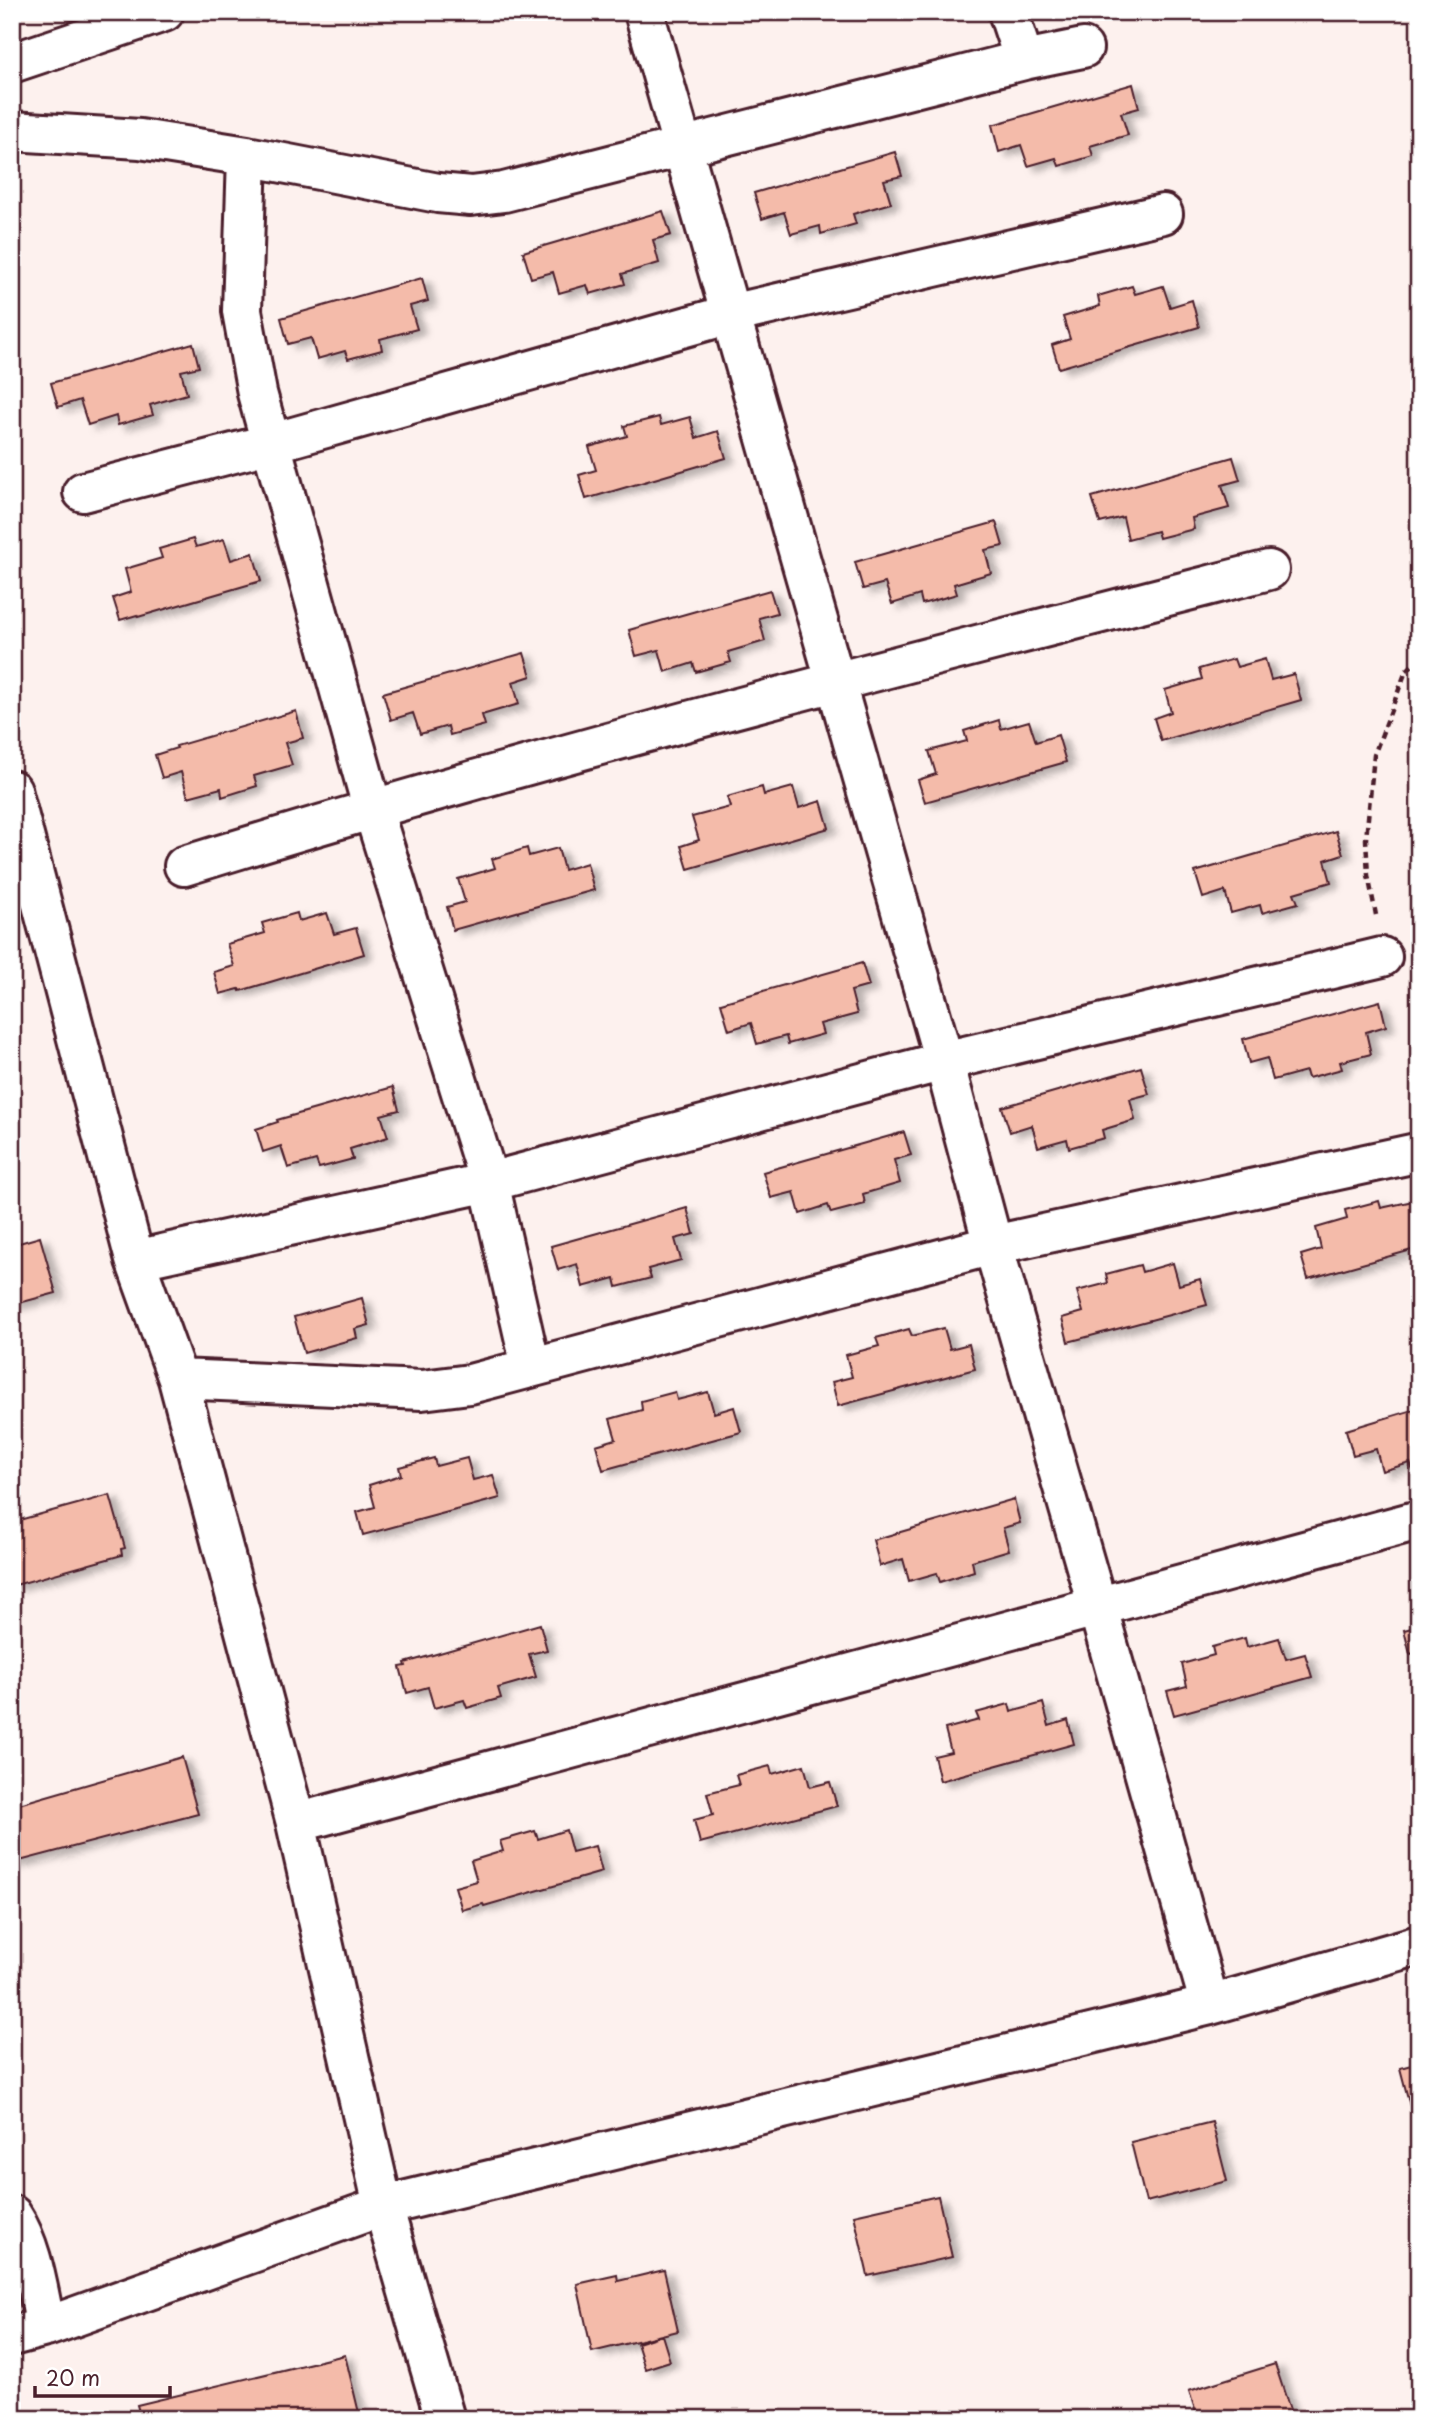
<svg xmlns="http://www.w3.org/2000/svg" width="1431" height="2431" font-family="'Playpen Sans',sans-serif">
  <style>
    .building { fill: #f4bbaa; stroke: #4a1f2b; stroke-width: 2; filter: url(#shadow) }
    .lines { fill: none; stroke-linecap: round; stroke-linejoin: round }
    .street-casing { stroke: #4a1f2b; stroke-width: 44 }
    .path { stroke: #4a1f2b; stroke-width: 4.5; stroke-dasharray: 7 5; stroke-linecap: butt }
    .street { stroke: #fff; stroke-width: 38 }
  </style>
  <defs>
    <filter id="shadow"><feDropShadow dx="8" dy="4.5" stdDeviation="3.5" flood-color="#0004"/></filter>
  </defs>
  <rect width="100%" height="100%" fill="#fdf1ee"/>
  <filter id="ink" filterUnits="userSpaceOnUse"><feTurbulence type="fractalNoise" baseFrequency=".0143" numOctaves="2"/><feDisplacementMap in="SourceGraphic" scale="14" xChannelSelector="R" yChannelSelector="G"/><feConvolveMatrix kernelMatrix="1 2 1 2 8 2 1 2 1" color-interpolation-filters="sRGB"/></filter>
  <g filter="url(#ink)">
    <path class="building" d="M1133 84 1139 108 1121 113 1128 135 1090 146 1093 156 1059 166 1056 158 1028 166 1021 145 999 152 992 125Z
      M895 152 902 176 884 180 891 203 853 214 856 224 821 234 820 226 791 234 784 212 762 219 754 193Z
      M663 211 671 235 653 240 659 263 622 274 625 284 590 294 587 285 559 293 553 272 531 278 523 252Z
      M422 278 428 301 410 306 417 329 380 339 382 350 348 359 345 351 317 359 311 338 288 344 281 318Z
      M1132 286 1135 294 1163 286 1170 307 1192 300 1199 327 1059 368 1052 345 1070 339 1063 317 1100 306 1098 296Z
      M193 343 199 367 181 371 187 394 150 405 153 415 118 425 116 416 88 425 80 400 58 407 51 383Z
      M659 417 661 425 690 417 696 438 718 431 726 458 586 499 579 475 596 470 589 447 627 436 624 426Z
      M1233 457 1240 480 1222 485 1229 508 1192 518 1194 529 1159 538 1157 531 1128 539 1123 517 1100 523 1092 497Z
      M996 522 1003 546 985 550 991 573 954 584 957 594 922 604 920 595 892 604 885 583 863 589 855 562Z
      M193 539 196 547 224 539 231 560 253 553 261 581 138 617 137 615 120 620 113 598 131 592 125 569 162 558 159 549Z
      M770 590 777 613 759 618 765 641 728 652 731 662 696 672 693 663 665 672 659 650 636 656 629 630Z
      M524 653 531 676 513 682 519 704 482 715 485 725 450 735 448 726 420 734 413 713 391 720 383 693Z
      M1234 659 1237 667 1265 659 1271 680 1294 674 1301 700 1161 741 1154 718 1171 712 1165 690 1202 679 1199 669Z
      M296 711 303 738 285 743 292 765 254 776 257 786 222 797 221 788 188 797 181 772 162 778 155 755 177 748 176 746Z
      M999 720 1001 729 1029 721 1036 742 1058 735 1066 762 925 802 918 780 936 774 929 751 967 741 964 731Z
      M762 787 764 795 793 787 799 808 821 801 829 828 688 869 681 846 699 840 692 817 730 807 727 797Z
      M1336 831 1343 854 1325 860 1331 882 1294 893 1298 903 1262 913 1260 905 1231 913 1225 891 1203 898 1195 872Z
      M527 848 529 856 558 848 564 870 587 863 594 890 453 930 447 907 465 902 458 879 495 868 492 859Z
      M297 913 299 921 327 913 334 934 356 928 364 954 240 991 239 989 220 994 214 972 234 966 227 944 265 933 262 923Z
      M862 963 869 986 851 991 857 1014 820 1024 823 1034 788 1044 786 1036 757 1044 751 1023 729 1030 721 1003Z
      M1380 1001 1386 1026 1366 1032 1371 1054 1340 1062 1342 1069 1308 1078 1306 1071 1273 1080 1267 1058 1249 1063 1243 1039Z
      M1141 1067 1149 1094 1130 1099 1135 1120 1102 1130 1104 1138 1069 1148 1067 1139 1038 1147 1032 1125 1010 1132 1002 1107Z
      M393 1087 399 1110 381 1115 388 1137 350 1149 353 1159 319 1168 316 1160 288 1168 281 1146 263 1152 256 1129 278 1122 277 1120Z
      M904 1132 911 1155 894 1160 900 1183 863 1194 865 1204 831 1213 828 1205 800 1214 794 1192 771 1198 763 1172Z
      M1379 1201 1381 1208 1413 1201 1419 1222V1248L1308 1279 1301 1255 1321 1249 1316 1228 1347 1219 1345 1210Z
      M687 1208 694 1234 675 1239 681 1260 648 1269 651 1278 617 1287 615 1278 583 1287 577 1264 558 1270 551 1246Z
      M40 1237 56 1293 12 1305V1245Z
      M1173 1263 1179 1285 1200 1279 1207 1305 1068 1342 1062 1318 1083 1312 1077 1291 1108 1283 1106 1274 1140 1265 1142 1272Z
      M362 1298 369 1325 355 1329 357 1338 304 1353 294 1317Z
      M944 1328 950 1349 969 1344 975 1369 838 1406 832 1382 852 1377 846 1355 879 1346 876 1338 909 1329 912 1336Z
      M675 1392 677 1400 708 1392 714 1413 734 1407 741 1432 603 1470 596 1445 616 1439 610 1419 642 1410 641 1401Z
      M1419 1408V1470L1413 1471 1410 1463 1382 1471 1376 1449 1353 1455 1346 1430Z
      M434 1458 436 1466 467 1458 473 1480 493 1475 500 1498 363 1535 357 1512 375 1507 369 1485 401 1475 399 1467Z
      M110 1495 125 1548 121 1549 122 1555 12 1586V1522Z
      M1014 1499 1020 1523 1003 1528 1009 1550 972 1561 974 1571 940 1582 937 1573 909 1581 903 1559 880 1566 873 1540Z
      M540 1624 547 1650 529 1654 536 1677 498 1688 501 1698 467 1708 464 1700 434 1708 428 1687 407 1693 400 1667 406 1666 405 1663Z
      M1419 1626V1652L1410 1654 1404 1630Z
      M1245 1638 1247 1647 1279 1638 1286 1659 1305 1654 1312 1677 1174 1715 1167 1691 1187 1686 1182 1664 1214 1655 1212 1647Z
      M1043 1703 1049 1726 1068 1720 1074 1744 940 1781 934 1756 951 1752 945 1729 979 1720 976 1713 1009 1704 1011 1712Z
      M182 1757 198 1814 12 1863V1806Z
      M804 1765 810 1787 830 1782 837 1806 700 1843 694 1820 713 1815 707 1793 739 1785 736 1775 770 1766 772 1774Z
      M566 1830 572 1852 595 1846 602 1872 484 1906 483 1904 462 1910 455 1887 477 1881 471 1861 503 1851 500 1841 535 1831 538 1839Z
      M1419 2063V2128L1416 2129 1400 2068Z
      M1212 2122 1227 2181 1146 2202 1131 2142Z
      M938 2196 952 2257 868 2276 854 2215Z
      M664 2270 678 2331 592 2352 577 2284 617 2275 618 2281Z
      M662 2335 670 2361 645 2369 637 2343Z
      M345 2355 359 2413 335 2419H141L137 2405Z
      M1275 2364 1293 2419H1198L1189 2391Z"/>
    <g class="lines">
      <g class="street-casing">
        <path id="street" d="M644 12 944 1061 993 1245 1097 1605 1210 2005
          M1008 12 1024 60
          M12 63 164 12
          M12 131 140 139 247 156 438 193 471 196 504 192 1024 60 1083 48
          M247 156 242 311 257 393 372 807 489 1182 531 1367
          M83 492 272 443 731 314 1163 214
          M12 790 135 1260 178 1379 296 1823 383 2206 445 2419
          M184 866C542 755 906 663 1269 570
          M135 1260 489 1182 944 1061 1382 957
          M178 1379 422 1390 470 1384 993 1245 1416 1153
          M296 1823 1419 1520
          M12 2215C33 2247 38 2291 46 2327
          M12 2336 46 2327 383 2206 1210 2005 1419 1945"/>
      </g>
      <path class="path" d="M1376 915 1368 875 1366 839 1374 755 1406 671 1419 659"/>
      <use href="#street" class="street"/>
    </g>
  </g>
  <rect width="1431" height="2431" fill="none" stroke="#fff" stroke-width="42"/>
  <rect x="21" y="21" width="1389" height="2389" fill="none" stroke="#4a1f2b" stroke-width="2.5" filter="url(#ink)"/>
  <path d="M35 2386v10h135v-10" fill="none" stroke="#4a1f2b" stroke-width="3.5"/>
  <text x="46" y="2386" font-size="21" fill="#4a1f2b" stroke="#ffffff" stroke-width="5" paint-order="stroke">20 m</text>
</svg>
